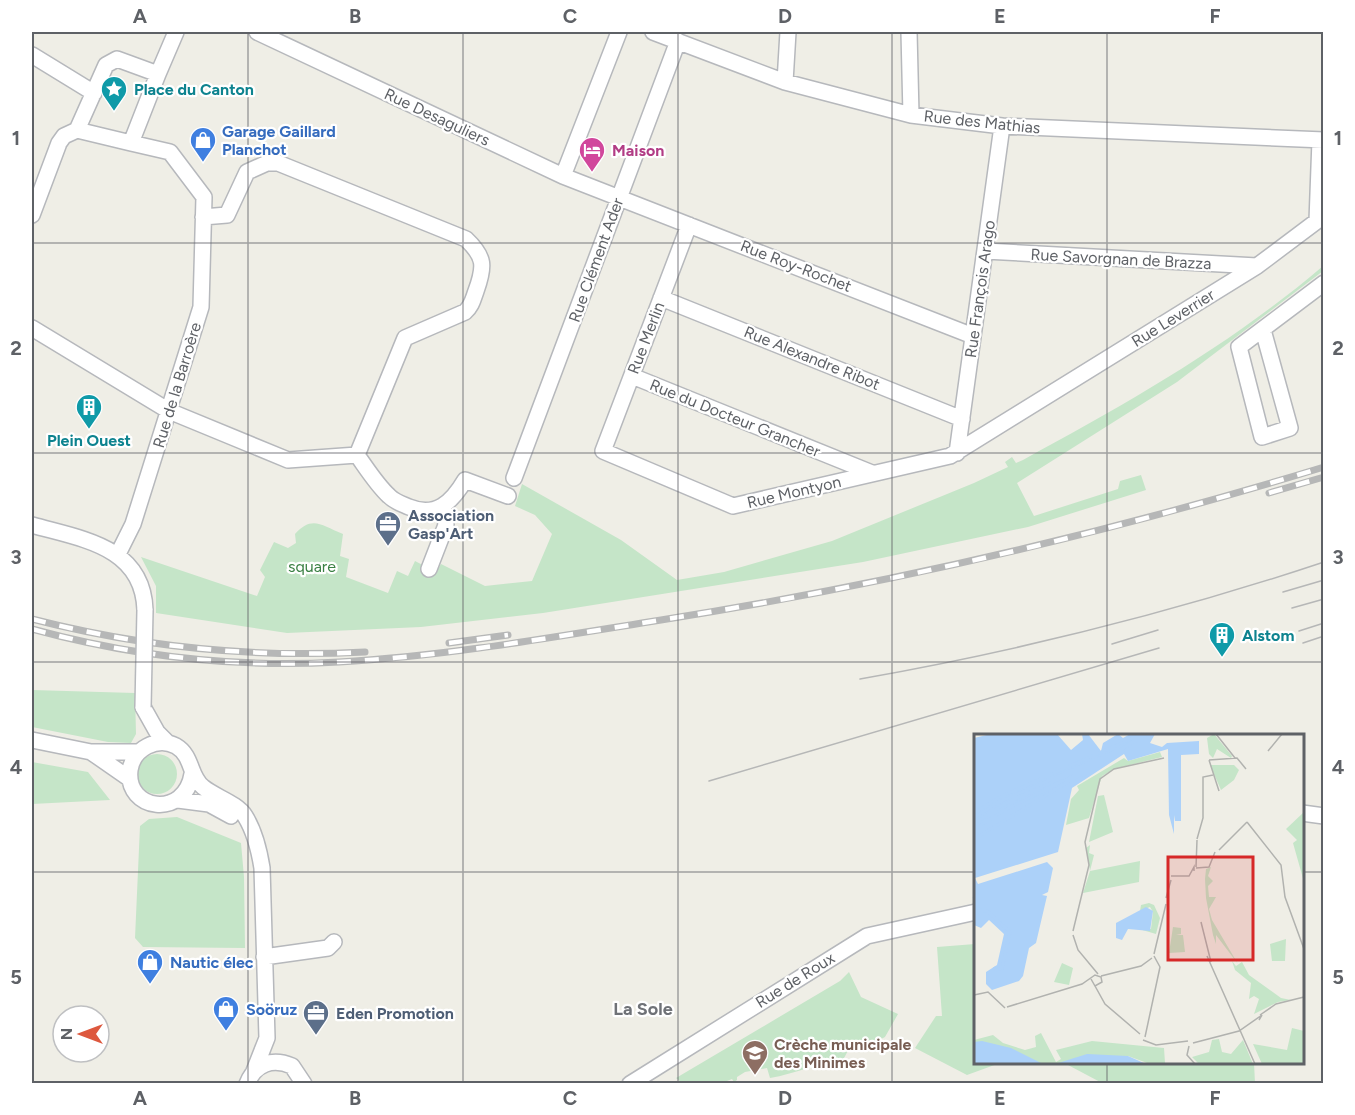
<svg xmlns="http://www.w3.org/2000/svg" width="1355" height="1115" font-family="Figtree,sans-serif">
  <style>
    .green { fill: #c5e5c8 }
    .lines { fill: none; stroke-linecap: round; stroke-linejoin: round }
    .minor-casing { stroke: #b6b8bc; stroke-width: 18 }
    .minor { stroke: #fff; stroke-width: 15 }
    .tram { stroke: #b6b7b7; stroke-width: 1.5 }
    .rail-casing { stroke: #b6b7b7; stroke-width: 7 }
    .rail { stroke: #fff; stroke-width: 4.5; stroke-dasharray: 14; stroke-linecap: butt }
    .minor-bridge-casing { stroke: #b6b8bc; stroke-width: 18; stroke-linecap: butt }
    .minor-bridge { stroke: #fff; stroke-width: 15 }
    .grid { fill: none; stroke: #5e6166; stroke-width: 1.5; stroke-opacity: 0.55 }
    .labels { text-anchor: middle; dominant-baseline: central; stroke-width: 4.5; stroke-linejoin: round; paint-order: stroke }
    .culture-label { font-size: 16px; font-weight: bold; fill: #0d838f; stroke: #fff; text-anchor: start }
    .street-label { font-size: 16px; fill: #5e6166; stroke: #fff }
    .shop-label { font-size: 16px; font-weight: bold; fill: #366cbe; stroke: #fff; text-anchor: start }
    .hotel-label { font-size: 16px; font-weight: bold; fill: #b23c85; stroke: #fff; text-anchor: start }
    .service-label { font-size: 16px; font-weight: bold; fill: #4e5e75; stroke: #fff; text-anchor: start }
    .park-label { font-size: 16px; fill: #3b8044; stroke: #fff }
    .education-label { font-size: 16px; font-weight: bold; fill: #785e54; stroke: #fff; text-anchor: start }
    .neighbourhood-label { font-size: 18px; font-weight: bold; fill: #6f7277; stroke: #fff }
    .inset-river { fill: none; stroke: #acd1f9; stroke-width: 3 }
    .inset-road { fill: none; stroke: #b1b2af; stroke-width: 1.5 }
    .view { fill: #d62828; fill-opacity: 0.15; stroke: #d62828; stroke-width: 3 }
    .inset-edge { fill: none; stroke: #5e6166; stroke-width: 3 }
    .neatline { fill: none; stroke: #5e6166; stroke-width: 2 }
    .grid-label { font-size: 20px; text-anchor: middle; font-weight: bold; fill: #5e6166 }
  </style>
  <rect width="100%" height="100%" fill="#efeee6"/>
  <path class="green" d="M1323 266V271L1177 382 1017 483 1034 516 1118 489 1120 481 1141 475 1146 490 1028 527 863 562 543 613 421 627 287 633 156 613V586L141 557 257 596 265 577 260 570 274 542 288 548 296 543 295 534C312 515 321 525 343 534L340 556 349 559 346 577 388 593 397 571 408 576 415 561 436 572 441 564 485 586 532 581 552 534 535 515 515 506 522 484 621 540 677 580 724 572 832 541 974 483 1008 467 1005 462 1012 457 1016 463 1023 460C1128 403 1232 344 1323 266Z
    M32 690 135 693 136 734 131 743 108 742 32 727Z
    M137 774a20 20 0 1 1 40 0a20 20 0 1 1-40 0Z
    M32 762 88 772 110 800 32 804Z
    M177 817 241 843 244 877 245 948 143 947 135 938 140 826 149 819Z
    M975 944 976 1062 1000 1063 967 1075 915 1048 936 1016H942L937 947Z
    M849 972 861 997 898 1014 885 1037 863 1048 852 1043 842 1062C818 1062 795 1074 770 1078L767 1068 745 1072 737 1077V1080L734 1082 732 1079 722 1083H682L676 1078 840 981Z
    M1055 1063H1254L1255 1083H1102L1068 1065Z"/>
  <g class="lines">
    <g class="minor-casing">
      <path id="minor" d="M257 32 563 176 973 336
        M653 32 785 82 911 115 1002 126 1324 140
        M909 32 911 115
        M32 55 94 93
        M117 59 158 74 131 143 77 130 106 65Z
        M158 74 176 32
        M785 82 788 32
        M563 176 619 32
        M32 215 59 143 64 136 77 130
        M689 225 603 451 733 506 950 456 1257 266 1317 221 1320 140
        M985 251 1257 266
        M661 298 962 419
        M32 328 169 411 288 460 357 455 405 338 465 312C472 306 473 299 476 291 485 266 485 257 466 239L278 163H267L247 172 227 215 203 217
        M1263 330 1290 428 1262 437 1239 347 1324 283
        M632 376 872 473
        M957 453 1002 126
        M357 455C367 469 377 485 389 496 395 502 402 504 409 507 436 518 452 502 465 480L508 496
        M514 478 678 41
        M32 525C81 539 143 546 145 610
        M118 554 133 524 201 307 204 197 170 152 131 143
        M429 569 446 525 444 506
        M143 707 157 732 168 743
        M32 740 91 752H139
        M91 752 130 779
        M192 774C185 819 125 811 130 770 133 749 157 736 176 746 193 756 189 776 203 787 215 797 237 803 245 816 255 832 259 849 262 868L267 1038 254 1071
        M178 800 209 804 231 816
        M1302 813 1324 816
        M264 957 328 948 334 942
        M247 1084C255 1063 273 1058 292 1066L304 1084
        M630 1084 867 936 976 912"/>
    </g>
    <use href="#minor" class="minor"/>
    <path class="tram" d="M1283 592 1324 580
      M1292 608 1324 599
      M1299 631 1324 623
      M1303 643 1324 636
      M1112 644 1158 630
      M860 679C1018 651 1171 613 1324 562
      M709 781 1159 648"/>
    <g class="rail-casing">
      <path id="rail" d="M1269 493 1324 477
        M32 619C141 647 252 658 365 652
        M32 629C131 656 236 668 339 662 447 656 554 637 661 620 889 584 1102 535 1324 467
        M449 643 508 635"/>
    </g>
    <use href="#rail" class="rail"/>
    <g class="minor-bridge-casing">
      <path id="minor-bridge" d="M143 707 145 610"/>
    </g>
    <use href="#minor-bridge" class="minor-bridge"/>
  </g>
  <path class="grid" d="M248 32V1084M463 32V1084M678 32V1084M892 32V1084M1107 32V736M32 243H1324M32 453H1324M32 662H1324M32 872H976M1302 872H1324M1107 1062V1084"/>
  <defs>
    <g id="sight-pin" transform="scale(1.35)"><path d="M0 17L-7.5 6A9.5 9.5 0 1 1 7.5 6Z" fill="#0f9aa8" stroke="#fff"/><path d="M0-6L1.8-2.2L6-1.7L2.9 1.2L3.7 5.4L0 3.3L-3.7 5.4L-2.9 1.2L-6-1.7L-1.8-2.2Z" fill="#fff"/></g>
    <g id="shop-pin" transform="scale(1.35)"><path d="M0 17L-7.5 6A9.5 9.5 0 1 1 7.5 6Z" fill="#3f7fe0" stroke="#fff"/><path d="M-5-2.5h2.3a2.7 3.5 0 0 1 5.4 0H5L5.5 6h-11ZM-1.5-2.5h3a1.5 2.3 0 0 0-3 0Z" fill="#fff"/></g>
    <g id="hotel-pin" transform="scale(1.35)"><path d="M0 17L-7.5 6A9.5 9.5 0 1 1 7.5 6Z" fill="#d1479c" stroke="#fff"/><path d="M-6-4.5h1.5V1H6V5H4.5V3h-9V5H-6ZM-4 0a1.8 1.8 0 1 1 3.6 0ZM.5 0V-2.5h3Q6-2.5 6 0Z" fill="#fff"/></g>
    <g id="building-pin" transform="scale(1.35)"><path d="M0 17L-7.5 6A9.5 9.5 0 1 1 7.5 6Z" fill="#0f9aa8" stroke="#fff"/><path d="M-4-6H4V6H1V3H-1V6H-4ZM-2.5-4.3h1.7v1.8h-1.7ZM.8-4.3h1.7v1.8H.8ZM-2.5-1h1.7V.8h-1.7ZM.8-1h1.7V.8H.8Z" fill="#fff"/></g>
    <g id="office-pin" transform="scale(1.35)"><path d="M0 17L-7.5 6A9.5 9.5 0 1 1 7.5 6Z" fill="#5c6f8a" stroke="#fff"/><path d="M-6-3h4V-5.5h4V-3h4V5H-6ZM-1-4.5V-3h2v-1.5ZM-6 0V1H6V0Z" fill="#fff"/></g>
    <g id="school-pin" transform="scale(1.35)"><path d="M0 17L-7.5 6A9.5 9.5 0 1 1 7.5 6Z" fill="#8d6e63" stroke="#fff"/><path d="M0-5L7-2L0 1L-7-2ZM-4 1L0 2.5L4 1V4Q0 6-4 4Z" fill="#fff"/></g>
  </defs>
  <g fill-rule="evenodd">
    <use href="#sight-pin" x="114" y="89"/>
    <use href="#shop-pin" x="203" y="140"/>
    <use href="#hotel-pin" x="592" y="150"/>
    <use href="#building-pin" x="89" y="407"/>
    <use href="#office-pin" x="388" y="524"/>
    <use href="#building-pin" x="1222" y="635"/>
    <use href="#shop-pin" x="150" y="962"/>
    <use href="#shop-pin" x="226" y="1009"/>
    <use href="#office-pin" x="316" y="1013"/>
    <use href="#school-pin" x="755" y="1053"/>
  </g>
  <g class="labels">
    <g class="culture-label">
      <text x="134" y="89">Place du Canton</text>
      <text x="89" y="440" text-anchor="middle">Plein Ouest</text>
      <text x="1242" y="635">Alstom</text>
    </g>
    <g class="street-label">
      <text transform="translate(437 117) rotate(25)">Rue Desaguliers</text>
      <text transform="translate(982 122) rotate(6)">Rue des Mathias</text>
      <text transform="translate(1121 259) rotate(3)">Rue Savorgnan de Brazza</text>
      <text transform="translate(596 260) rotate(-70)">Rue Clément Ader</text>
      <text transform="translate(796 266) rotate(21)">Rue Roy-Rochet</text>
      <text transform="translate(980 289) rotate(-82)">Rue François Arago</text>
      <text transform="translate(1173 318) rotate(-32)">Rue Leverrier</text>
      <text transform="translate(646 338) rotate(-69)">Rue Merlin</text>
      <text transform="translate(812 358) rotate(22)">Rue Alexandre Ribot</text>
      <text transform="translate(177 385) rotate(-73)">Rue de la Barroère</text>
      <text transform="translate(735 418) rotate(22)">Rue du Docteur Grancher</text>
      <text transform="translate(794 492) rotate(-13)">Rue Montyon</text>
      <text transform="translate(795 980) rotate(-32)">Rue de Roux</text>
    </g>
    <g class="shop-label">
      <text x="222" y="131">Garage Gaillard<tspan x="222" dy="18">Planchot</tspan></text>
      <text x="170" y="962">Nautic élec</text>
      <text x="246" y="1009">Soöruz</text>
    </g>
    <g class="hotel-label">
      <text x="612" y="150">Maison</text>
    </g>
    <g class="service-label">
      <text x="408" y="515">Association<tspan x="408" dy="18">Gasp'Art</tspan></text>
      <text x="336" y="1013">Eden Promotion</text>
    </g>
    <g class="park-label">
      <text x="312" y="566">square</text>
    </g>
    <g class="education-label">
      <text x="774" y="1044">Crèche municipale<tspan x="774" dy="18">des Minimes</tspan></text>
    </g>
    <g class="neighbourhood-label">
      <text x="643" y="1009">La Sole</text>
    </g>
  </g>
  <g transform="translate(974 734)">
    <rect width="330" height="330" fill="#efeee6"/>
    <path d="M240 0 258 22 257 24 243 15 239 24 235 20 233 4ZM186 18 188 23 140 35 128 42 115 84 92 91 97 65 105 56 103 52 150 24 154 27ZM236 31H260L265 36 260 46 247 56ZM130 61 139 98 115 108 124 62ZM330 78V148L319 109 323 106 312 95ZM116 111 115 119 120 121 116 137 166 127 165 148 109 159 116 137 112 114ZM237 133 234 142 239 147 234 152 235 163H242L235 175 238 186 264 230 242 201V210L239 201 232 164 231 145 232 135ZM175 169 180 171 186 184 182 200 165 195H177L179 178 176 173 166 177 167 171ZM199 193 207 194V200L202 201H209L211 218 195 219ZM312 205 311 227H298L296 210ZM258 227 262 232 268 228 275 241 307 264 317 266 304 268 280 280 285 265 280 262 275 265 277 249 261 236ZM88 229 99 234 95 251 80 248ZM318 294 330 297V330H288L279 310 313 316ZM67 299 82 328 87 325 82 316 118 307 190 314 191 329 200 330H176L154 322 81 330H0V306L19 301 29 309 51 316 62 313 61 302ZM245 305 248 318 257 320 269 306 279 330H225L218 323 235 318 238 306Z" fill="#c5e5c8"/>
    <path d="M17 0H83L97 16 109 6 108 0H114L127 17 129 9 144 0 149 4 156 0H181L176 9 188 13 193 9 225 7V20L207 21V87H201L200 81V100L195 81 194 15 154 27 150 20 98 54 84 118 1 144 4 150 73 128 79 134 74 158 68 161 73 162 62 209 55 214 49 242 45 247 18 256 12 250V238L23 231 30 200 15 186 7 194 0 191V4ZM172 173 179 177 176 197 154 195 148 206 142 204V189ZM8 307 37 314 69 330H0V308ZM113 320 154 322 172 330H81Z" fill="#acd1f9"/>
    <path class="inset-river" d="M108 42 150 17M0 79 24 64 168 0M0 84 25 68 142 17M0 90 27 72 143 18 170 0M0 95 29 77 133 25M0 105 173 0M0 163 5 176 13 177 36 198 28 234 22 236 20 233"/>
    <path class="inset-road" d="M242 0 261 24M294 17 308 0M235 26 263 24 272 35M235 26 245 57M273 88 307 131 311 163 330 215M223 105 229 84V43L239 41M245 116 273 88M222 133 223 106M222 134 235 133 241 118M197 142H215L220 133V137M192 164 197 146M227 188 237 228M99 197 115 131 111 108 126 45 140 35 190 24M99 201 104 216 124 240M180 220 192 170M233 222 281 330M127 242 167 232 178 224M121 252 131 270 166 300M0 261 14 258 31 274M33 273 108 250 121 241 127 243 128 248 121 252 117 245M286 281 302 270 330 263M171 303 186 233 180 222M169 306 182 311 214 307M219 309 265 297 288 281 285 286M215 312 213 321 221 330"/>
    <path class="view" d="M194 123H279V226H194Z"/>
    <rect width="330" height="330" class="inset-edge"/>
  </g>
  <rect width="1355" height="1115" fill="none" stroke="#ffffff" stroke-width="66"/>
  <g transform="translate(81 1034) rotate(270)"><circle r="28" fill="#ffffff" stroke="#bfc0c2" stroke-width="1.5"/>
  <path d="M0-4.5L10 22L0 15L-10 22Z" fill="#dd583e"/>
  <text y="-9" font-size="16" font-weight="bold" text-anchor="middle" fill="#5e6166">N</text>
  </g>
  <rect x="33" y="33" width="1289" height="1049" class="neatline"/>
  <g class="grid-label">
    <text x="140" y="23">A</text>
    <text x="355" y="23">B</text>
    <text x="570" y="23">C</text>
    <text x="785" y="23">D</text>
    <text x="1000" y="23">E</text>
    <text x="1215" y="23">F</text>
    <text x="16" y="145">1</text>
    <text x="1338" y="145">1</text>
    <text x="16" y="355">2</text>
    <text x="1338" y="355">2</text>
    <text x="16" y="564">3</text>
    <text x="1338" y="564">3</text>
    <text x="16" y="774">4</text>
    <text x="1338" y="774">4</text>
    <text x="16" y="984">5</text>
    <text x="1338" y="984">5</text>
    <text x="140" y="1105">A</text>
    <text x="355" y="1105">B</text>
    <text x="570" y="1105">C</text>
    <text x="785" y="1105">D</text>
    <text x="1000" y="1105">E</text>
    <text x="1215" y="1105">F</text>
  </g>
</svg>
